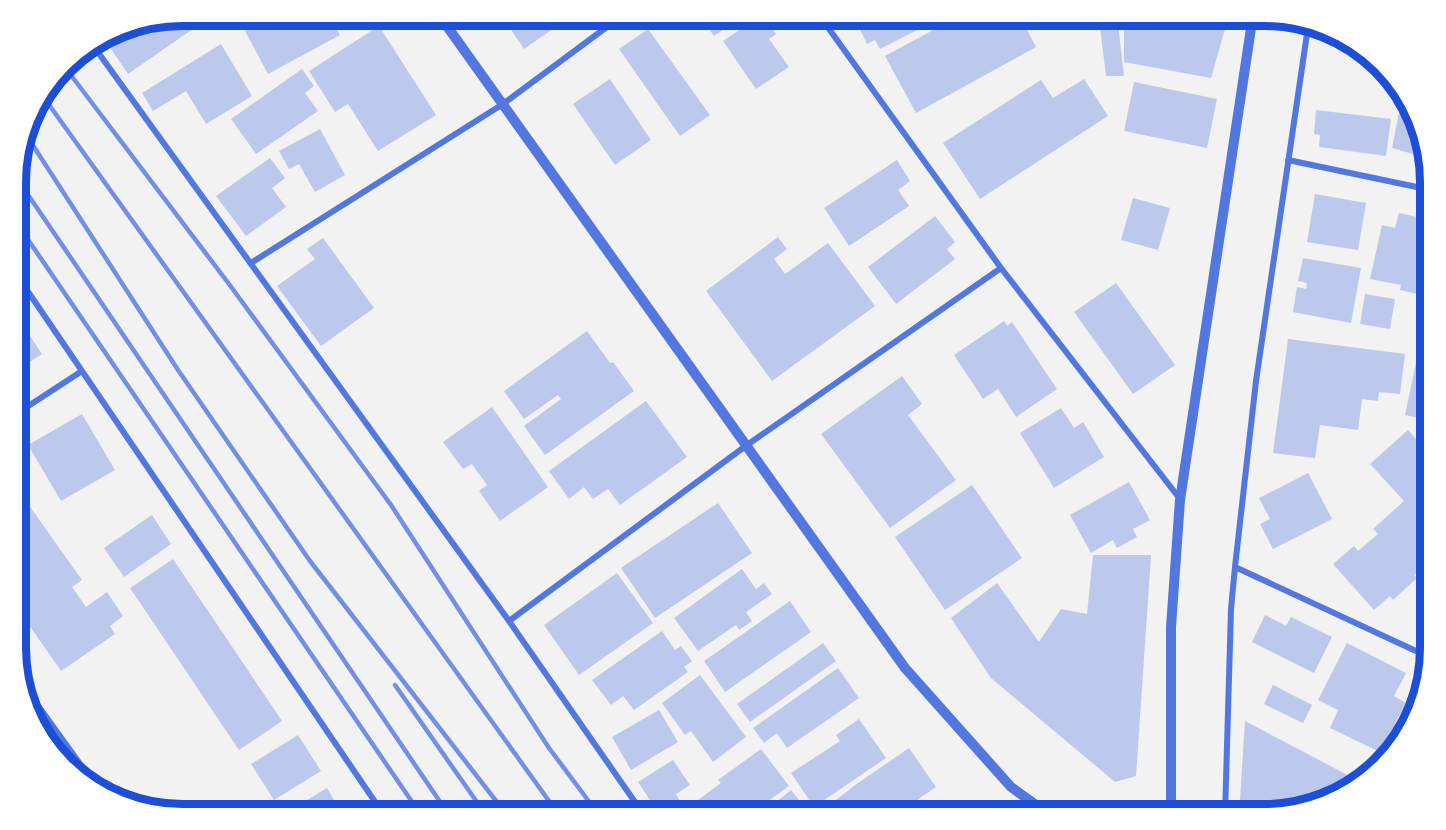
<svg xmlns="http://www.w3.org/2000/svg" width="1446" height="830" font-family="Montserrat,sans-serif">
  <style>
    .building { fill: #bdc9ec }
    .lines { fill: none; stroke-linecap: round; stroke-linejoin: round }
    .service { stroke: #5277de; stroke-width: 4.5 }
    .minor { stroke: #5277de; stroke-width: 6 }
    .tertiary { stroke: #5277de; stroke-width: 10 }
    .rail { stroke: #7290e2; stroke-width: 4.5 }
    .rim { fill: none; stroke: #1d4ed8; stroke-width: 8 }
  </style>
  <rect width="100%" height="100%" fill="#f2f2f2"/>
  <path class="building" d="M181 15H197L203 22 128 74 103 37 118 28Z
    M276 15H329L340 35 268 74 245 31Z
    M501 15H573L524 49Z
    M699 15H744L714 36Z
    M762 15 776 34 769 39 789 67 756 89 723 41Z
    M863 15H922L927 25 880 49 875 40 867 44 857 23 865 19Z
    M961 15H1019L1036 47 916 113 885 56Z
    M1104 15H1117L1124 76H1106L1099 19Z
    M1124 15H1146L1225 29 1211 78 1124 62Z
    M379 26 436 115 378 151 348 104 335 112 309 71Z
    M648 29 710 115 680 136 619 49Z
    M221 44 252 96 206 124 186 91 153 111 142 93Z
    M302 69 314 86 305 93 318 111 256 154 231 119Z
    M610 79 651 140 615 165 573 104Z
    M1084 79 1108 116 980 199 943 143 1041 80 1053 98Z
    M1134 82 1217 99 1207 148 1124 131Z
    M1403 92 1409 98 1429 164 1413 154 1392 148Z
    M1316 110 1391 119 1386 156 1319 147 1320 135 1314 134Z
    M320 129 345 175 315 192 299 164 289 169 279 151Z
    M270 158 285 178 272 188 286 207 246 236 216 196Z
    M897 160 910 181 898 190 909 206 849 246 824 208Z
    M1315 194 1366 203 1358 250 1307 242Z
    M1133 198 1170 208 1158 250 1121 240Z
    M1399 213 1431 220V286L1425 285 1422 295 1400 290 1401 285 1370 279 1382 225 1395 228Z
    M935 216 955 242 947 249 955 259 896 304 868 267Z
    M778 237 787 249 774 259 785 274 828 243 875 306 772 381 706 291Z
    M323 238 374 308 321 346 277 286 315 259 307 249Z
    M1303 258 1361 268 1351 323 1293 312 1297 287 1306 289 1307 283 1298 281Z
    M1116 283 1175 365 1133 394 1074 312Z
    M1365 294 1395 299 1390 329 1360 324Z
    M16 315 42 354 16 371Z
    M1004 321 1007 326 1012 322 1057 389 1016 417 998 389 983 399 954 355Z
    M587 331 610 363 613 362 634 391 545 455 524 426 561 399 558 395 524 419 504 391Z
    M1288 339 1405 354 1400 394 1379 392 1378 401 1362 399 1358 430 1320 425 1315 458 1273 453Z
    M1418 353 1431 355V421L1405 415Z
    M902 376 922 404 908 415 956 480 890 528 821 434Z
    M646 401 687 457 620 505 608 489 593 499 584 487 569 499 549 471Z
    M492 407 548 487 500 521 479 491 487 485 472 464 463 469 443 442Z
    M1061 408 1074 428 1083 422 1104 457 1054 488 1020 433Z
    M82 414 115 470 61 501 28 445Z
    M1408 430 1427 451 1416 462 1421 467 1431 459V523L1422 531 1431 541V560L1414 575 1417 578 1393 600 1390 596 1374 610 1333 564 1354 546 1358 551 1378 534 1373 529 1404 501 1370 464Z
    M1308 473 1332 519 1273 549 1260 524 1270 519 1259 498Z
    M1129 482 1150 520 1133 529 1137 537 1117 548 1113 540 1091 553 1070 515Z
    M972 485 1022 558 945 610 895 537Z
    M16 487 82 580 72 587 86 607 107 592 123 616 110 626 115 634 61 671 22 615 27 611 16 595Z
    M718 503 752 553 655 618 621 568Z
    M152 515 171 544 124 577 104 548Z
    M1093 555H1151L1136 776 1115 782 991 678 951 618 997 583 1039 642 1061 609 1087 614Z
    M173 559 282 721 239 750 130 588Z
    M742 569 756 589 764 583 772 594 746 612 752 621 739 630 736 625 698 651 674 618Z
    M617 573 653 623 579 675 544 625Z
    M790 601 811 632 725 692 704 661Z
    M1265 615 1286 626 1291 617 1332 637 1314 673 1252 642Z
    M662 631 675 650 681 646 692 661 684 667 688 672 634 710 623 696 611 705 592 680Z
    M823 643 836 661 750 722 737 704Z
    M1347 643 1406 673 1394 696 1406 703 1395 724 1400 727 1386 755 1330 728 1338 710 1318 700Z
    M838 668 859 698 787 748 777 733 764 743 753 728Z
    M700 675 746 737 713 762 691 731 685 735 662 703Z
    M1273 685 1312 705 1303 723 1264 704Z
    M659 710 678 742 631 770 612 737Z
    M859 719 886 758 814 807 791 773 840 741 836 735Z
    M1245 721 1359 781 1348 793 1275 815H1239Z
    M298 735 321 771 274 800 251 764Z
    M909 748 936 787 917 800 921 807 909 815H880L877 811 872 815H822L820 812 858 783Z
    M761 749 789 786 749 815H678L721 783 718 780Z
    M673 760 690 785 676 794 681 803 664 815H660L638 782Z
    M327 788 343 815H282Z
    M791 790 811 815H760Z"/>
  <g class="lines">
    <path class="service" d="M56 753 68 747"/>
    <path class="minor" d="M819 15 1001 268 1180 499
      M92 44 509 621 644 815
      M1288 160 1431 190
      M251 263 503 104 623 15
      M16 274 384 815
      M16 414 82 371
      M1235 567 1431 658
      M509 621 747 445 1001 268
      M21 682 101 793
      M1225 815 1231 609 1235 567 1256 381 1308 27"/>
    <path class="tertiary" d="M439 15 905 668 1011 787 1050 815
      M1171 815V627L1180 500 1253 15"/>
    <path class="rail" d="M64 66 229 284 391 505 549 748 599 815
      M42 95 559 815
      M25 133 178 370 310 561 507 815
      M16 177 449 815
      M16 222 421 815
      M395 685 486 815"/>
  </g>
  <path d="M0 0H1446V830H0ZM182 26H1264A156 156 0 0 1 1420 182V648A156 156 0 0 1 1264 804H182A156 156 0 0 1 26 648V182A156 156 0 0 1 182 26Z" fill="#fff" fill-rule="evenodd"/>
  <path class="rim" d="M182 26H1264A156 156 0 0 1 1420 182V648A156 156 0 0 1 1264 804H182A156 156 0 0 1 26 648V182A156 156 0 0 1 182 26Z"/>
</svg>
